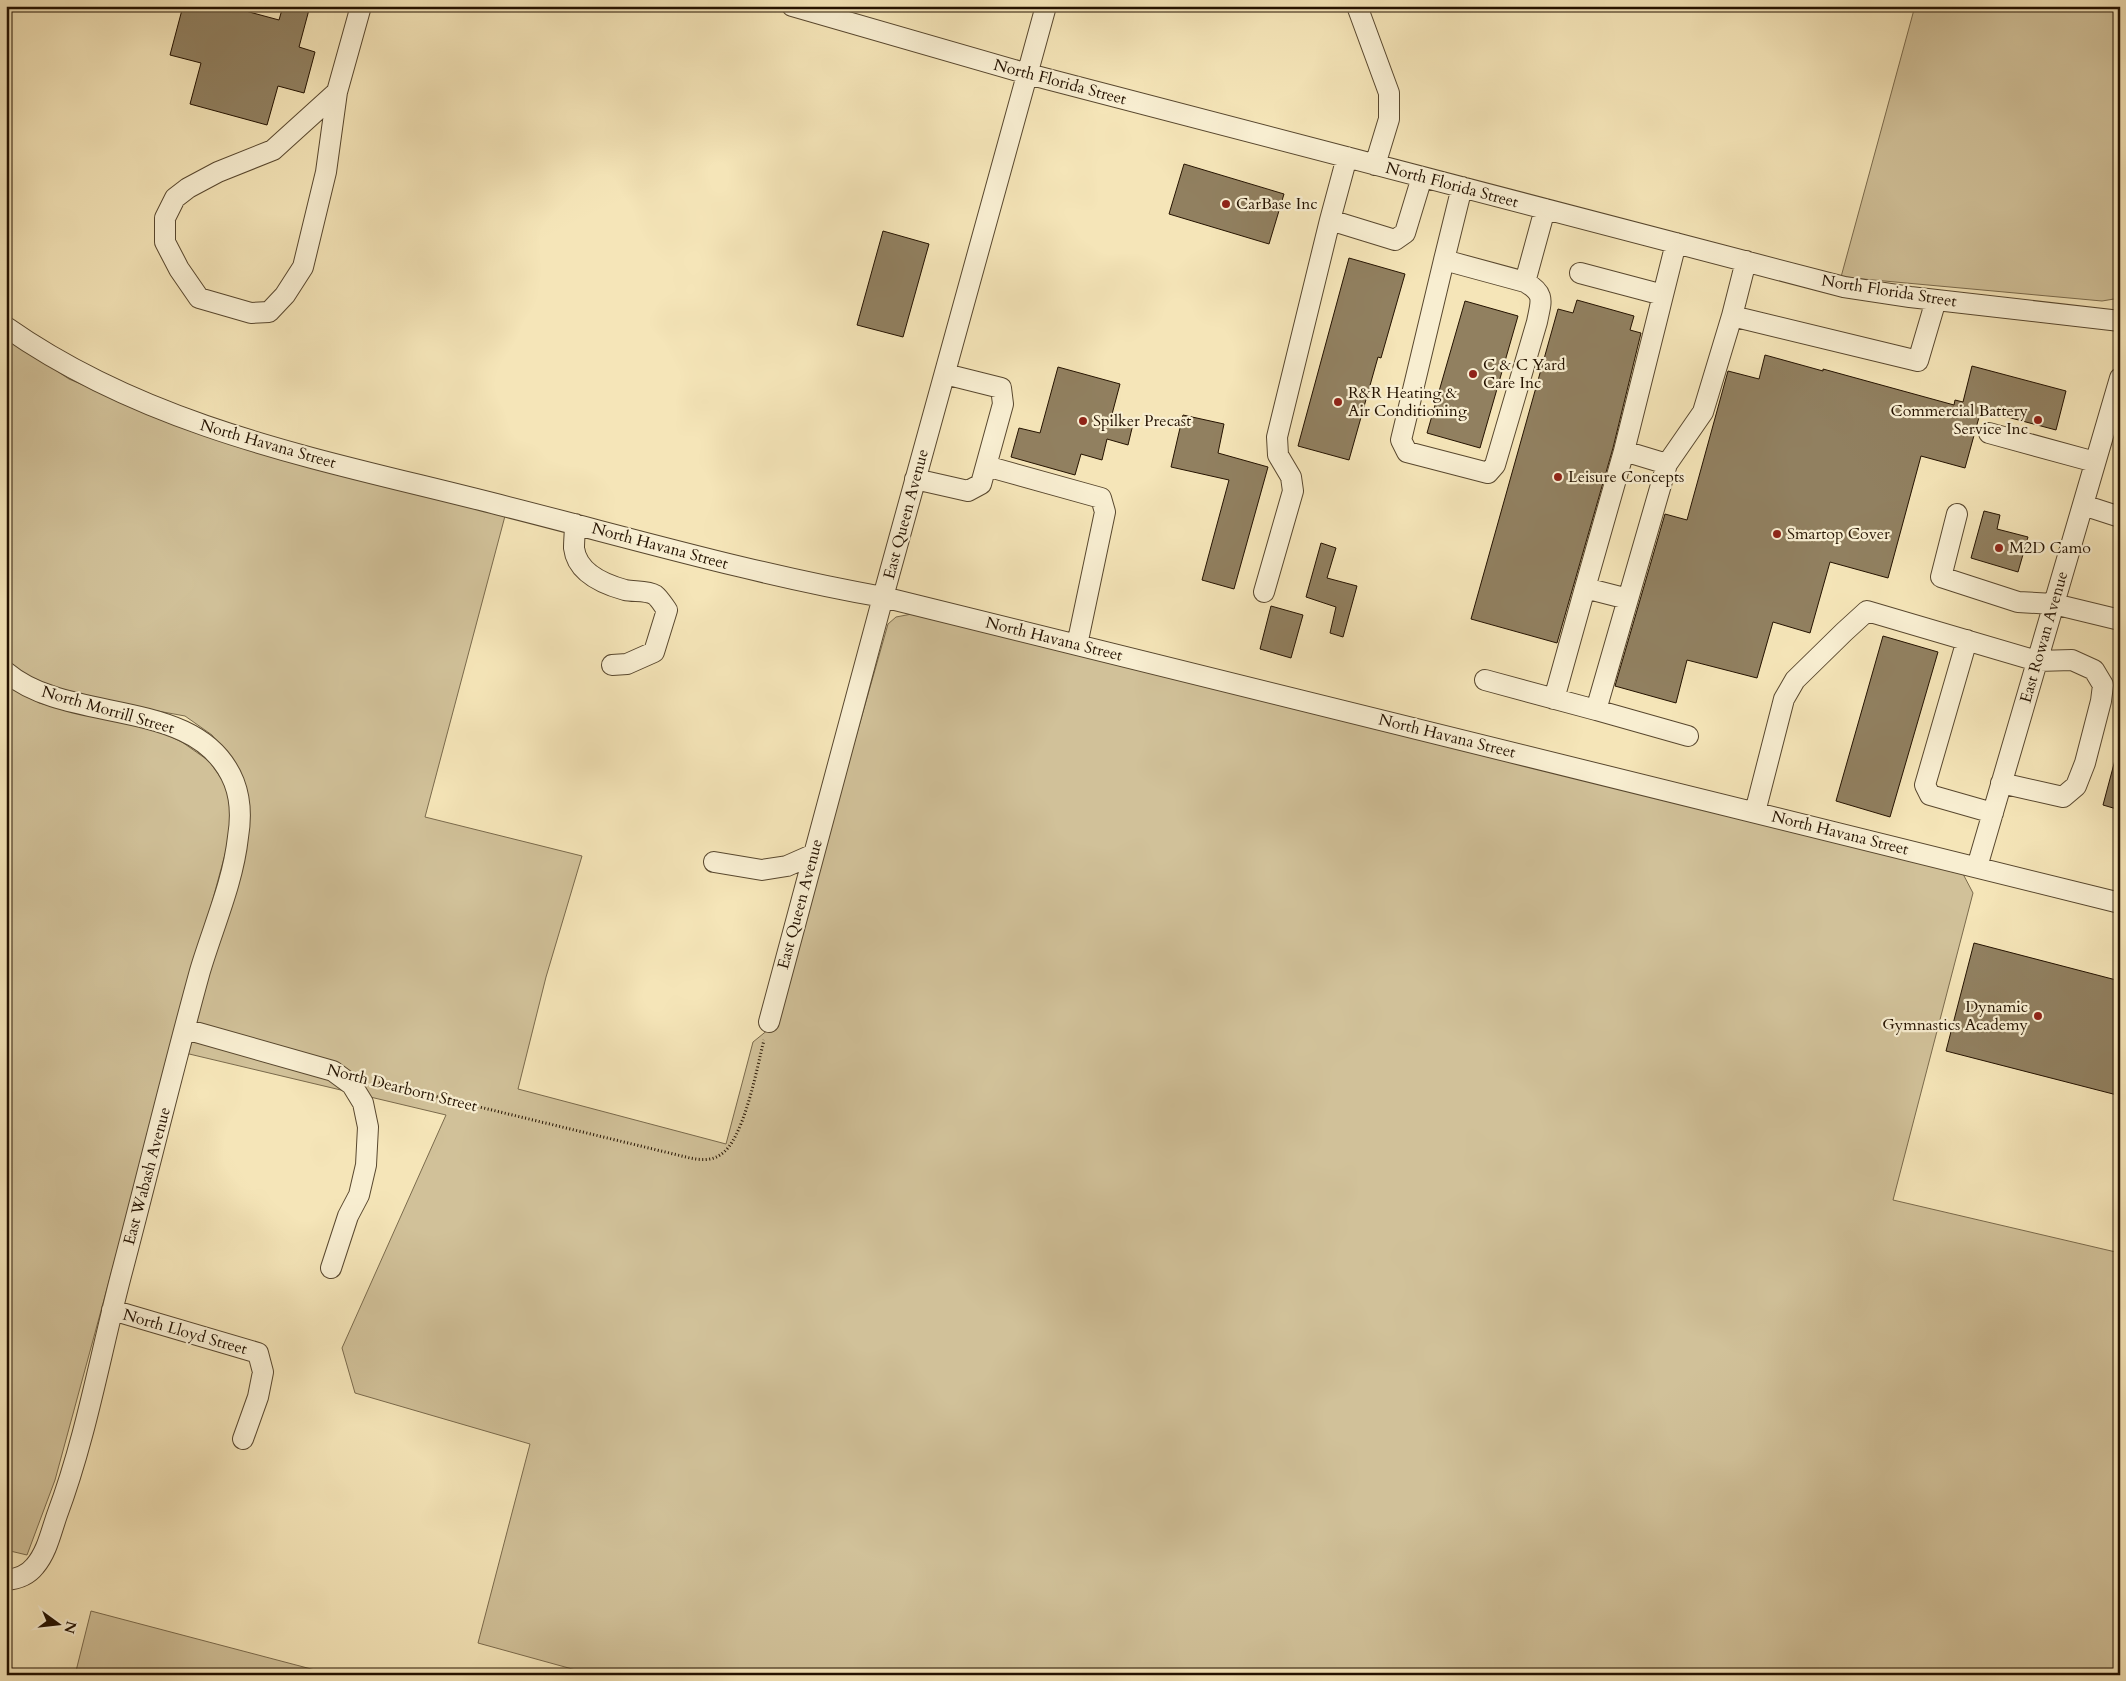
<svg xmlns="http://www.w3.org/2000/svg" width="2126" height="1681" font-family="Cardo,serif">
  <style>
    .green { fill: #d1c199; stroke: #7a6a4c }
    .building { fill: #918060; stroke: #241200 }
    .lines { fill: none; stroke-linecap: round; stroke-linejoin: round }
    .minor-casing { stroke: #58472e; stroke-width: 22 }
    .path { stroke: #241200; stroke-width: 3; stroke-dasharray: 1 2.5; stroke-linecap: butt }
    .minor { stroke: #f8eed1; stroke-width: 20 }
    .poi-dot { fill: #8f2418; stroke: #f8eed1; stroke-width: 2 }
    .labels { text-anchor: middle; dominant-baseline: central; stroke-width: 4.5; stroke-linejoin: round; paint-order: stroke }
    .street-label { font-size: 16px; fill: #241200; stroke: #f8eed1 }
    .poi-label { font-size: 16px; fill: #241200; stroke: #f8eed1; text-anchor: start }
  </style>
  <rect width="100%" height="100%" fill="#f5e5b8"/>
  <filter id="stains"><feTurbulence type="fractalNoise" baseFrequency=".004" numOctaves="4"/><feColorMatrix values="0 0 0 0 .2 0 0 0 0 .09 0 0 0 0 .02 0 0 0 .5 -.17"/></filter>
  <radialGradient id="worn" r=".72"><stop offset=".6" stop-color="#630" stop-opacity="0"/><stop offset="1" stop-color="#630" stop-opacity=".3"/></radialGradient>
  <path class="green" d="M1915 6H2120V298L2102 301 1841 277Z
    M6 337 69 379 200 434 505 516 425 817 582 856 546 977 518 1089 726 1144 753 1042 774 1025 888 624 896 617 917 613 1962 872 1973 893 1893 1200 2120 1253V1675H594L478 1643 530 1444 355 1393 342 1348 446 1115 185 1053 249 809 239 769 212 735 185 716 70 695 31 679 6 660Z
    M6 680 39 703 70 711 152 728 182 742 209 761 228 788 233 825 55 1480 27 1555 6 1550Z
    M91 1611 334 1675H75Z"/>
  <path class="building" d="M183 6H227L279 20 283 6H310L299 47 315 52 304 93 278 86 267 125 190 104 201 63 170 55Z
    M1184 164 1284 194 1269 244 1169 214Z
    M883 231 929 244 903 337 857 325Z
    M1349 258 1405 274 1381 358 1378 357 1349 460 1298 446Z
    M1577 300 1634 316 1630 330 1641 333 1613 448 1557 643 1471 619 1558 309 1573 313Z
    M1465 301 1518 316 1480 448 1427 433Z
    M1765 355 1823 371V369L1954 405 1955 400 1963 402 1972 366 2066 391 2056 430 1981 410 1965 468 1921 456 1888 578 1830 562 1810 633 1773 622 1757 678 1687 660 1676 703 1615 686 1665 514 1687 520 1728 371 1759 379Z
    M1058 367 1120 384 1111 418 1133 424 1128 445 1107 439 1102 460 1081 454 1075 475 1011 457 1019 428 1040 433Z
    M1183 415 1224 424 1218 453 1268 467 1234 589 1202 580 1229 480 1171 467Z
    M1984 511 2000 515 1997 529 2028 537 2018 572 1971 558Z
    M1321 543 1336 548 1327 578 1357 586 1343 637 1330 633 1336 607 1306 597Z
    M1271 606 1303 615 1291 658 1260 649Z
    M1883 636 1938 652 1890 817 1836 801Z
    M2115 760 2120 761V810L2103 805Z
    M1974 943 2120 981V1083L2117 1095 1946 1051Z"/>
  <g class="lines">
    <g class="minor-casing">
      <path id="minor" d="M792 6 1028 74 1844 287 1910 297 2120 321
        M1357 6 1389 93V119L1375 165
        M337 92 273 150 218 172 188 188 175 198 165 218V242L179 269 199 298 251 313 269 312 285 295 303 267 326 172 337 92 361 6
        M1347 157 1330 220 1395 240 1405 233 1422 177
        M1462 187 1444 260 1525 282 1545 209
        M1444 260 1401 440 1407 452 1488 473 1495 465 1537 322C1541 301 1546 294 1525 282
        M1746 261 1732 316 1918 361 1936 300
        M1580 273 1663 295
        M6 327C154 431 329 461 500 505 627 537 753 574 883 597L2120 903
        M1989 433 2095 462
        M1624 451 1676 243
        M986 466 1101 498 1105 512 1077 645
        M915 479 968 491 981 484 1003 404 1001 388 945 374
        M2083 505 2120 517
        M1957 514 1941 577 2018 602 2054 604 2120 620
        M575 524C575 532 574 540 574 548 577 573 603 584 625 590 634 592 647 590 655 595 660 599 663 605 667 610L654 652 627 664 612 665
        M1264 592 1293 491 1291 477 1278 455 1277 437 1330 220
        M1628 599 1667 464
        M1967 640 1925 785 1930 795 1993 813
        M6 672C69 726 199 695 234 782 241 800 241 819 238 837 233 883 213 927 200 971 173 1069 149 1169 123 1268 101 1350 87 1435 57 1515 51 1532 47 1552 35 1566 28 1575 18 1579 6 1580
        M1485 680 1596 710
        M1554 699 1585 588
        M1688 736 1596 710 1628 599 1585 588 1624 451 1667 464 1703 412 1732 316
        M1755 812 1784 699 1795 680 1844 632 1867 611 2037 661 2072 660 2094 670 2103 685 2101 701 2085 763 2076 786 2063 797 2001 783
        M714 862 762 870 787 866 812 855
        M1977 867 2120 378
        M769 1022 883 597 1046 6
        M185 1029 333 1071 352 1085 363 1103 368 1127 366 1165 359 1195 348 1216 331 1268
        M112 1310 258 1353 263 1372 258 1397 243 1439"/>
    </g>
    <path class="path" d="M372 1081 690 1158C700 1160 711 1161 720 1155 744 1141 757 1067 764 1040"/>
    <use href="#minor" class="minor"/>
  </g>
  <g class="poi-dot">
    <circle cx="1226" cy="204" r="5"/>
    <circle cx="1473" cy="374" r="5"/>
    <circle cx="1338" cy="402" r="5"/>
    <circle cx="2038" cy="420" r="5"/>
    <circle cx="1083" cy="421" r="5"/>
    <circle cx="1558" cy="477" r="5"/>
    <circle cx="1777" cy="534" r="5"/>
    <circle cx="1999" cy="548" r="5"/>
    <circle cx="2038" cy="1016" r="5"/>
  </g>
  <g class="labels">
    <g class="street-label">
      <text transform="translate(1060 82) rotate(15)">North Florida Street</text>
      <text transform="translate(1452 185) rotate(15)">North Florida Street</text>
      <text transform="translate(1889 291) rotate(9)">North Florida Street</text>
      <text transform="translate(268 444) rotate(16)">North Havana Street</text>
      <text transform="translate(906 514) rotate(-75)">East Queen Avenue</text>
      <text transform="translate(660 546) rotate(15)">North Havana Street</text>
      <text transform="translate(2044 637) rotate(-74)">East Rowan Avenue</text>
      <text transform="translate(1054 639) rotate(14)">North Havana Street</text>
      <text transform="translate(108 710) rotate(16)">North Morrill Street</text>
      <text transform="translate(1447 736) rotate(14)">North Havana Street</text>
      <text transform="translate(1840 833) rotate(14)">North Havana Street</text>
      <text transform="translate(800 904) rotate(-75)">East Queen Avenue</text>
      <text transform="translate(402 1088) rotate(14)">North Dearborn Street</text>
      <text transform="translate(147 1176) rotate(-75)">East Wabash Avenue</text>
      <text transform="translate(185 1332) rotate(16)">North Lloyd Street</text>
    </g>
    <g class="poi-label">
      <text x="1236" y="204">CarBase Inc</text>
      <text x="1483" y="365">C &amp; C Yard<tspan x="1483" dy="18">Care Inc</tspan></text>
      <text x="1348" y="393">R&amp;R Heating &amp;<tspan x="1348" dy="18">Air Conditioning</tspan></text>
      <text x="2028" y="411" text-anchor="end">Commercial Battery<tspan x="2028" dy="18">Service Inc</tspan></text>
      <text x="1093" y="421">Spilker Precast</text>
      <text x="1568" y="477">Leisure Concepts</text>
      <text x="1787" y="534">Smartop Cover</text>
      <text x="2009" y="548">M2D Camo</text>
      <text x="2028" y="1007" text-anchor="end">Dynamic<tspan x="2028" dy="18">Gymnastics Academy</tspan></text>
    </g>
  </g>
  <rect width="2126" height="1681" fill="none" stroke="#f5e5b8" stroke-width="25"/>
  <rect x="8" y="8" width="2111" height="1666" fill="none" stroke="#241200" stroke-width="2.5"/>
  <rect x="12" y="12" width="2101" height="1656" fill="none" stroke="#241200"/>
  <g transform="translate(58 1624) rotate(105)" stroke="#f8eed1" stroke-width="4" paint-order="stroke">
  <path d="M0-4L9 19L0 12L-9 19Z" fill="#241200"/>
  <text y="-8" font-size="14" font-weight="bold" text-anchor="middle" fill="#241200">N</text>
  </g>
  <rect width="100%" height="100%" filter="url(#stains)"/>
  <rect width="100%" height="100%" fill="url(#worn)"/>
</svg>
